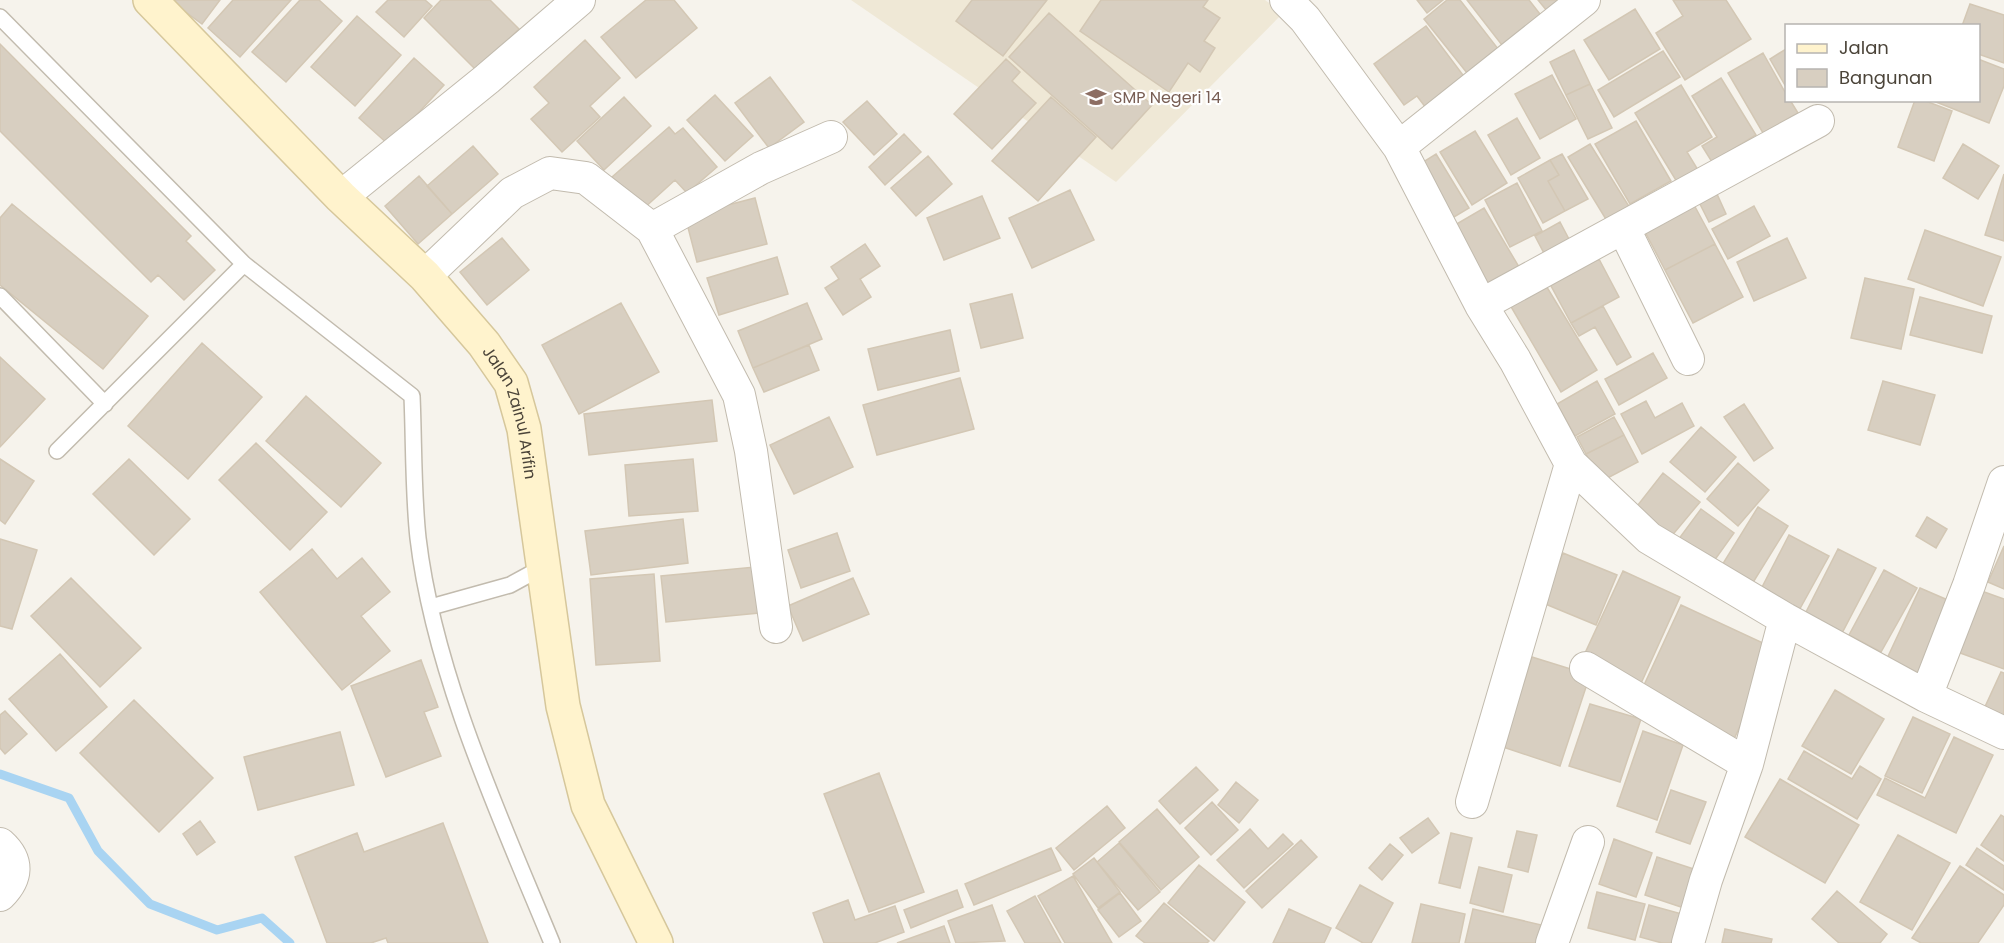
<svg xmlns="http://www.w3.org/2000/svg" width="2004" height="943" font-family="Poppins,sans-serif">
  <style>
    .education { fill: #efe8d6 }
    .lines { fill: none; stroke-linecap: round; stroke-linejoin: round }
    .stream { stroke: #a9d4f2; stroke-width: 9 }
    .building { fill: #d8cfc1; stroke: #d3c7b4; stroke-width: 1.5 }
    .lane-casing { stroke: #c2bbae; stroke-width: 18 }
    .street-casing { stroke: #c2bbae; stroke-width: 34 }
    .secondary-casing { stroke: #d6c79b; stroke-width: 36 }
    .lane { stroke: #fff; stroke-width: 15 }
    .street { stroke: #fff; stroke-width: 32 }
    .secondary { stroke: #fff3cd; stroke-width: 33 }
    .labels { text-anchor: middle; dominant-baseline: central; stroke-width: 4.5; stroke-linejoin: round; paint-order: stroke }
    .education-label { font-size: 16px; fill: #785e54; stroke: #fff; text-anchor: start }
    .street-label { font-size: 16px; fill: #4b4439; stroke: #fff }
  </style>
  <rect width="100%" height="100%" fill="#f6f3ec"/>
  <path class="education" d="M851 0H1265L1283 13 1116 182Z"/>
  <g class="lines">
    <path class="stream" d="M0 774 69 798 98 851 150 904 217 930 262 918 290 943"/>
  </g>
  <path class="building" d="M169 0H220L202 24Z
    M233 0H291L240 57 208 28Z
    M300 0H319L342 21 286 82 252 52Z
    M388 0H425L432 6 404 37 376 12Z
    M441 0H490L519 29 477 71 424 18Z
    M646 0H674L697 28 636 78 601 37Z
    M972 0H1047L1003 56 956 21Z
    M1101 0H1208L1203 7 1220 18 1204 41 1215 48 1200 72 1188 63 1169 92 1080 31Z
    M1417 0H1443L1427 13Z
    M1447 0H1460L1506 59 1475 83 1424 19Z
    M1467 0H1529L1551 28 1512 58Z
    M1538 0H1583L1556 22Z
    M1673 0H1726L1751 39 1685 80 1656 33 1683 16Z
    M1970 4 2004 15V63L1978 54V26H1962Z
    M1635 9 1660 49 1609 80 1584 40Z
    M1049 13 1152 105 1112 149 1009 57Z
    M357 16 401 55 355 106 311 67Z
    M1426 26 1472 87 1432 116 1417 96 1404 105 1374 64Z
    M585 40 620 78 590 106 600 117 562 152 531 119 549 103 534 87Z
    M0 44 191 236 186 241 215 270 184 300 158 275 151 282 0 131Z
    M1786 49V87L1770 59Z
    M1574 50 1590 84 1566 95 1550 62Z
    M1663 51 1680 77 1614 117 1598 90Z
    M1763 53 1786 94V100H1790L1798 113 1763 133 1728 73Z
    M414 58 444 85 389 145 359 118Z
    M1006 59 1020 72 1012 81 1036 103 992 149 954 114Z
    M1978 59 2004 69V86L1989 123 1931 100H1978Z
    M1552 75 1576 119 1540 139 1515 94Z
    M770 77 804 122 769 148 735 103Z
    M1721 78 1756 135 1712 162 1702 146 1717 137 1692 96Z
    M1590 84 1612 128 1588 139 1566 95Z
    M1681 85 1712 137 1687 152 1698 170 1677 182 1635 113Z
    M715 95 753 136 725 161 687 120Z
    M624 97 651 126 604 170 577 141Z
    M1051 97 1096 137 1038 201 992 161Z
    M1915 100H1923L1952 111 1934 161 1898 147Z
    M867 101 897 134 874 155 843 122Z
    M1517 118 1540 158 1511 175 1488 135Z
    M1636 121 1671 181 1630 204 1595 144Z
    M669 127 675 134 683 128 717 167 687 193 675 180 642 210 612 177Z
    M1475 131 1507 183 1472 205 1440 152Z
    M904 134 921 152 885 185 869 167Z
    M1590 144 1630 208 1607 221 1568 157Z
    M1963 144 1999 166 1978 199 1943 178Z
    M473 146 498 174 452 214 427 186Z
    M1436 154 1469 208 1444 223 1412 169Z
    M1562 154 1588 199 1565 211 1548 181 1559 175 1550 160Z
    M928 156 952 184 916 216 891 188Z
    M1550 160 1559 175 1548 181 1565 211 1543 223 1518 178Z
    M2004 174V241L1985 235Z
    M419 176 452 214 418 244 385 206Z
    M1517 183 1542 231 1510 247 1485 200Z
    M1070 190 1094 240 1032 268 1009 218Z
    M1717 194 1726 214 1709 222 1699 202Z
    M982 196 1000 238 944 260 927 218Z
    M755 198 767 244 697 262 685 216Z
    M1693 203 1715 244 1665 270 1643 228Z
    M12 204 148 316 103 369 0 285V218Z
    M1754 206 1770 236 1728 259 1712 229Z
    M1484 208 1522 272 1486 293 1448 229Z
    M1560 222 1571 243 1546 257 1535 236Z
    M1925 230 2001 257 1983 306 1908 279Z
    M502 238 529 270 487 305 460 272Z
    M1787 238 1806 278 1754 301 1737 262Z
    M865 244 880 266 860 279 871 297 843 315 825 288 839 279 831 267Z
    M1715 244 1743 297 1693 323 1665 270Z
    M777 257 788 294 719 315 707 278Z
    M1599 259 1619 297 1571 323 1550 284Z
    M1865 278 1914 289 1901 349 1851 338Z
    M1545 284 1597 370 1561 392 1510 305Z
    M1012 294 1023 338 981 348 970 304Z
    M1920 297 1992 316 1982 353 1910 335Z
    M621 303 659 372 579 414 542 345Z
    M807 303 822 339 753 368 738 331Z
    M1603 306 1631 357 1617 365 1595 327 1579 336 1571 323Z
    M950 330 959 371 878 390 868 349Z
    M202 343 262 397 188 479 128 426Z
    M809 345 819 370 764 392 753 368Z
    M1653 353 1667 378 1619 405 1605 379Z
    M0 357 45 399 0 447Z
    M960 378 974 429 877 455 863 405Z
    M1597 381 1615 414 1575 436 1557 404Z
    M1883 381 1935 395 1920 445 1868 430Z
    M306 396 381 463 341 507 266 441Z
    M712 400 717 441 589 455 584 414Z
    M1646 401 1655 418 1682 403 1694 426 1642 454 1621 414Z
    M1744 404 1773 448 1754 461 1724 417Z
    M829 417 853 467 794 494 770 445Z
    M1614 417 1624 435 1586 454 1577 437Z
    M1701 427 1736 457 1705 492 1670 462Z
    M1624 435 1638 462 1600 482 1586 454Z
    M256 443 327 512 290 550 219 480Z
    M0 459 34 481 5 524 0 520Z
    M129 459 190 519 154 555 93 494Z
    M693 459 698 511 629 516 625 465Z
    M1738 463 1769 490 1738 526 1707 499Z
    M1663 473 1700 502 1670 538 1634 510Z
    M1758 507 1788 526 1749 589 1719 570Z
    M1701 509 1734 533 1709 568 1675 544Z
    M1927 517 1947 529 1936 548 1916 536Z
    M683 519 688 563 591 575 585 531Z
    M837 533 850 571 801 588 788 550Z
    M1789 535 1829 556 1797 614 1759 593Z
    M0 539 37 550 12 629 0 626Z
    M2004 546V589L1988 582Z
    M312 549 337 579 362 558 390 592 361 616 390 651 342 690 260 592Z
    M1838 549 1876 568 1840 637 1803 618Z
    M1563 553 1617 575 1596 625 1543 603Z
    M755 567 759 613 666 622 661 576Z
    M1884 570 1917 588 1881 652 1849 635Z
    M1623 571 1680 597 1638 690 1580 664Z
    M654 574 660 661 596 665 590 579Z
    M71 578 141 648 100 687 31 616Z
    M853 578 869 614 803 641 788 606Z
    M1920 588 1957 604 1922 682 1884 665Z
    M1976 589 2004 599V669L1952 650Z
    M1681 605 1776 649 1734 739 1639 696Z
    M60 654 107 707 56 751 9 699Z
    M1532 657 1590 675 1560 766 1503 747Z
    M421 660 438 707 424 712 441 756 386 777 351 686Z
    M2001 672 2004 673V718L1984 709Z
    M1835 690 1884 719 1851 774 1802 746Z
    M134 700 213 778 159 832 80 753Z
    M1590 704 1641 719 1620 782 1569 766Z
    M5 711 27 734 5 754 0 748V715Z
    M1913 717 1950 734 1922 793 1885 776Z
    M1643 731 1683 745 1657 820 1617 806Z
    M340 732 354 785 258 810 244 757Z
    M1954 737 1993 755 1956 833 1877 795 1885 778 1925 798Z
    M1804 751 1852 779 1860 766 1881 779 1857 819 1788 779Z
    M1196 767 1218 790 1180 824 1159 801Z
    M879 773 924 892 869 912 824 794Z
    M1780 779 1859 825 1825 883 1745 837Z
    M1236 782 1258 800 1239 823 1218 805Z
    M1671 790 1706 802 1690 844 1656 832Z
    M1212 802 1238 830 1211 855 1185 828Z
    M1107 806 1125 828 1074 870 1056 848Z
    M1157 809 1199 857 1161 890 1119 842Z
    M2001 815 2004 817V861L1981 845Z
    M1428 818 1439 833 1412 853 1400 838Z
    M200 821 215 842 197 855 183 834Z
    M443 823 488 943H388L386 938 371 943H327L295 857 357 833 364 852Z
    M1250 829 1268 849 1283 834 1293 844 1244 888 1217 860Z
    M1517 831 1537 835 1528 872 1508 867Z
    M1451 833 1472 838 1460 888 1439 883Z
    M1898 835 1950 863 1912 930 1860 902Z
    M1614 839 1652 853 1636 897 1599 884Z
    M1301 840 1317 857 1262 908 1246 891Z
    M1119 843 1160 892 1138 910 1097 862Z
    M1390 844 1403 855 1382 880 1369 868Z
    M1051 848 1061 870 974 905 965 884Z
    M1977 848 2004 866V890L1966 865Z
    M1657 857 1703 872 1690 910 1645 895Z
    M1094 858 1120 892 1098 908 1073 874Z
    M1199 865 1245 902 1214 941 1168 903Z
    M1960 866 2004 895V905L1978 943H1921L1912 938Z
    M1479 867 1512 875 1503 912 1470 903Z
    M1073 876 1112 943H1065L1038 896Z
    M1360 885 1393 903 1371 943H1363L1336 928Z
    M957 890 963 907 911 928 904 910Z
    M1837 891 1887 934 1880 943H1839L1812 919Z
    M1597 892 1645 904 1635 940 1588 928Z
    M1120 893 1141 921 1119 937 1098 910Z
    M1035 896 1061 943H1025L1007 911Z
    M848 900 855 920 895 906 904 932 875 943H824L813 913Z
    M1164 903 1209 941 1207 943H1145L1136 936Z
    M1421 904 1465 914 1459 943H1412Z
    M992 905 1005 941 956 943 948 921Z
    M1649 905 1689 916 1682 943H1662L1640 937Z
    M1289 909 1331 928 1324 943H1273Z
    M1473 909 1550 927 1547 943H1465Z
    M944 926 950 943H897Z
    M1725 929 1772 939 1771 943H1722Z"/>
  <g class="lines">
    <g class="lane-casing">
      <path id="lane" d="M0 17 244 264 412 396C414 443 413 491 418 538 434 674 500 817 552 943
        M0 296 105 404
        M57 451 244 264
        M431 607 510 585 543 567"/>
    </g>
    <g class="street-casing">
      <path id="street" d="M1286 0 1305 19 1399 147 1481 305 1515 360 1571 464 1649 538 1785 619 1926 696 2004 733
        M1399 147 1584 0
        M341 197 487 79 579 0
        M652 229 761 168 831 137
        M1624 229 1688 359
        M425 276 512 193 550 173 586 178 652 229 739 395 751 451 776 627
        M1481 305 1818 121
        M1586 668 1747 764
        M1926 696 1969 585 2004 482
        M1472 802 1571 464
        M0 844C19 861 17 878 0 895
        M1552 943 1588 842
        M1688 943 1706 880 1747 764 1785 619"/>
    </g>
    <g class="secondary-casing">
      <g id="secondary">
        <path id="s1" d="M150 0 341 197 425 276 484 344 511 383 524 429 563 706 588 805 656 943"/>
      </g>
    </g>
    <use href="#lane" class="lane"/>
    <use href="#street" class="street"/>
    <use href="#secondary" class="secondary"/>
  </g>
  <defs>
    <g id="school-bare" transform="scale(1.62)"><path d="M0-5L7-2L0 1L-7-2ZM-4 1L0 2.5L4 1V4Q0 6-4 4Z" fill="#8d6e63" stroke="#fff" stroke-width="2.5" paint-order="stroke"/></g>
  </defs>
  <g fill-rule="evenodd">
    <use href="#school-bare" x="1096" y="97"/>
  </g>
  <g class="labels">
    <g class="education-label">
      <text x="1113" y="97">SMP Negeri 14</text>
    </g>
    <g class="street-label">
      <text stroke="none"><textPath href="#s1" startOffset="555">Jalan Zainul Arifin</textPath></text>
    </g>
  </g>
  <rect x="1785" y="24" width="195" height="78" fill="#ffffff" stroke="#b7b4b0" stroke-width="1.5"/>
  <rect x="1797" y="44" width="30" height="9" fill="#fff3cd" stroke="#b7b4b0" stroke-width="1.5"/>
  <text x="1839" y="54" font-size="18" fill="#4b4439">Jalan</text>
  <rect x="1797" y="69" width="30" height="18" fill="#d8cfc1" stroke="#b7b4b0" stroke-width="1.5"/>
  <text x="1839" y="84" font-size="18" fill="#4b4439">Bangunan</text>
</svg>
